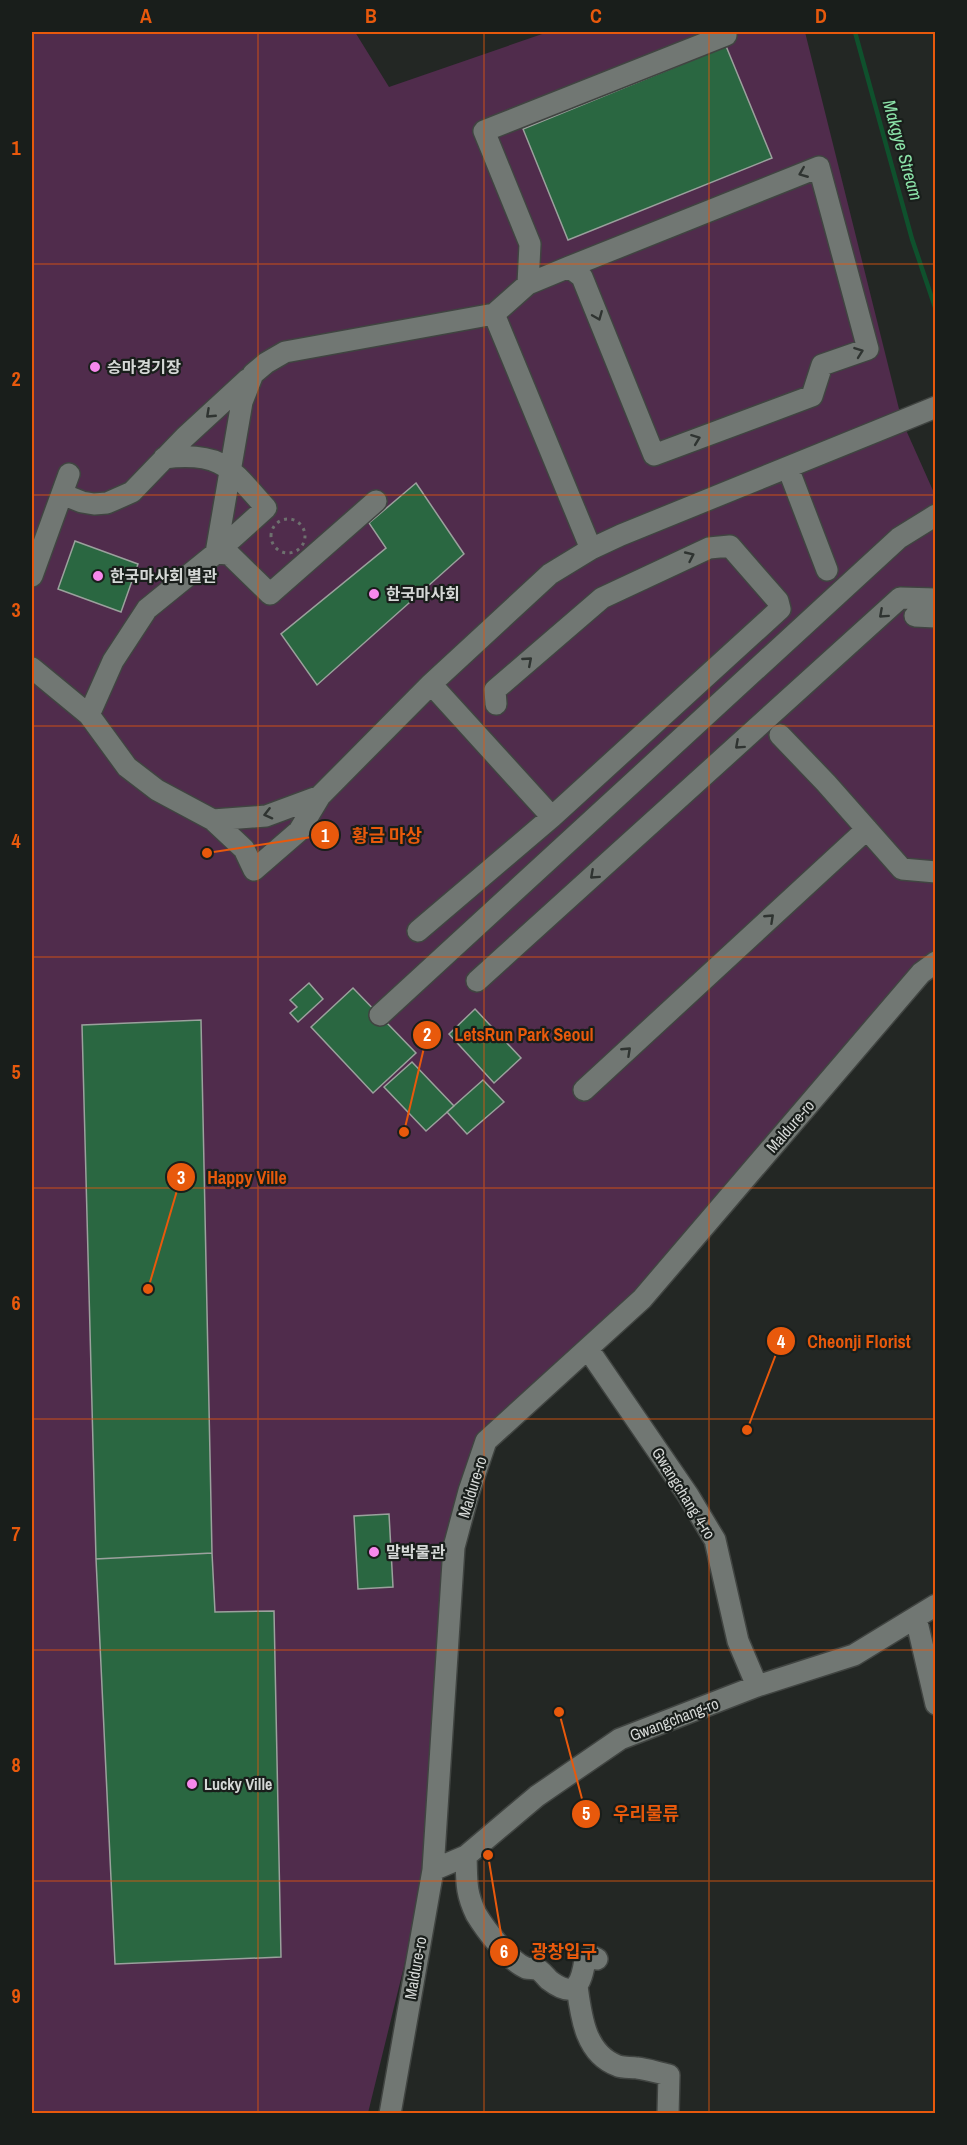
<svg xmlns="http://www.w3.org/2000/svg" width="967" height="2145" font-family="'Archivo Narrow','Noto Sans KR',sans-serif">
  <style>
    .green { fill: #502c4c }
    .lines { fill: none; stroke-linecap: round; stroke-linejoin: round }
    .stream { stroke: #0f512d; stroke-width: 4.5 }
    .building { fill: #2a6741; stroke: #9ba19d; stroke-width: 1.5 }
    .minor-casing { stroke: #404441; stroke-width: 24 }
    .path { stroke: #6d706e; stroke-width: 3; stroke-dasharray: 3 4.5; stroke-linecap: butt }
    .minor { stroke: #717773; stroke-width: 21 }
    .oneway { stroke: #2f3431 }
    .grid { fill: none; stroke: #e8590c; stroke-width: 1.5; stroke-opacity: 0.55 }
    .poi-dot { fill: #f788ec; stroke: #191e1b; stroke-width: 2 }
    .labels { text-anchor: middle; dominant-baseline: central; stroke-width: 4.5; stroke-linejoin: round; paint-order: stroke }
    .poi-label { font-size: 16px; font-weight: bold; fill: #d5d8d6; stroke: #191e1b; text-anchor: start }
    .street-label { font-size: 16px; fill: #d5d8d6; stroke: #191e1b }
    .water-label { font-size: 18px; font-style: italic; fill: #8be2a8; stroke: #191e1b }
    .leader { fill: none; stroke: #e8590c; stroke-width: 2 }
    .callout-dot { fill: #e8590c; stroke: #191e1b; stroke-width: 2 }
    .mark-label { font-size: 18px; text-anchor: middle; font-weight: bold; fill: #fff }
    .callout-label { font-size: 18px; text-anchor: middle; font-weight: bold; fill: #e8590c; stroke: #191e1b; stroke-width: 4.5; stroke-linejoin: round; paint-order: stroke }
    .neatline { fill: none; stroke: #e8590c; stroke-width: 2 }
    .grid-label { font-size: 20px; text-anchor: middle; font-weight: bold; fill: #e8590c }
  </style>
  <rect width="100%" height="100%" fill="#232724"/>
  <path class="green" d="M32 32H355L389 87 548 32H805L902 421 935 495V956L635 1293 483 1431 464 1484 429 1835 411 1938 368 2113 32 2114Z"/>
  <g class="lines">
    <path class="stream" d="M855 32 912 239 936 310"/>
  </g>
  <path class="building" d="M726 46 772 158 568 240 523 129Z
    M416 483 464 554 317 685 281 634 386 548 369 523Z
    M75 541 138 564 121 612 58 589Z
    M309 983 323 999 298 1022 290 1013 297 1007 290 1000Z
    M353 988 416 1053 373 1093 311 1027Z
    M475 1009 521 1058 494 1083 449 1034Z
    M201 1020 212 1553 96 1559 82 1025Z
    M412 1062 454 1106 426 1131 384 1087Z
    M483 1080 504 1102 467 1134 447 1112Z
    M389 1514 393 1587 358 1589 354 1516Z
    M212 1553 215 1612 274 1611 281 1957 115 1964 96 1559Z"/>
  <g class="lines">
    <g class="minor-casing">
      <path id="minor" d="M528 284 530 244 484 131 726 35
        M494 314 591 549
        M164 458C222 451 230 468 266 508L216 553
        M788 468 827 570
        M62 494 82 502 94 504 107 503 132 492 185 437 248 379
        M216 553 229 554 270 594 376 501
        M32 576 69 474
        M915 616 936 617
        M32 668 89 715 127 767 157 790 213 820 244 849 254 870 299 831 320 796 431 684 550 574 591 549 621 535 936 407
        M431 684 552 817
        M89 715 113 661 147 609 216 553 242 402 253 374 266 363 285 352 494 314 528 284 569 267 819 167 868 349 822 365 812 396 654 455 582 277 569 267
        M780 735 826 783 902 869 936 872
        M213 820 266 816 320 796
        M418 931 552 817 780 609 778 601 730 546 709 548 602 598 495 690 496 704
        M477 981 900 598 936 599
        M380 1015 899 538 936 515
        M584 1090 867 829
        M588 1349 688 1495 715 1540 738 1641 757 1686
        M916 1618 936 1704
        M466 1856C467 1880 465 1891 476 1914 485 1929 509 1961 526 1968 530 1969 535 1968 539 1970 543 1973 546 1977 549 1980 575 2000 581 1985 585 1960L593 1957 597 1959
        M433 1870 466 1856 537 1796 620 1739 757 1686 854 1655 936 1605
        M577 1986C581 2016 585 2054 618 2066 624 2068 631 2067 637 2068 648 2069 658 2073 669 2075L668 2114
        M390 2114 433 1870 454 1547 469 1491 486 1441 642 1299 921 973 936 962"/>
    </g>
    <path class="path" d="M271 536a17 17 0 1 1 34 0a17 17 0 1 1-34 0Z"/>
    <use href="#minor" class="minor"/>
  </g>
  <defs><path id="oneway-chevron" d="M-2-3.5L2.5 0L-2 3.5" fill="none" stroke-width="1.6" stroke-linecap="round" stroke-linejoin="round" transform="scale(1.5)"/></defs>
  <g class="oneway">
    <use href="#oneway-chevron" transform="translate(803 173) rotate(158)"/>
    <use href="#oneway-chevron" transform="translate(598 316) rotate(68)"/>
    <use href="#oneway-chevron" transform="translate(859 352) rotate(-20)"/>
    <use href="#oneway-chevron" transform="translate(210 414) rotate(137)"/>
    <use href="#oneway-chevron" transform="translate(696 439) rotate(-21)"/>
    <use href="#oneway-chevron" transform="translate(690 556) rotate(-25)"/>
    <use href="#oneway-chevron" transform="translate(883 614) rotate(138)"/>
    <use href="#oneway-chevron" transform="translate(528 661) rotate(-41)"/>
    <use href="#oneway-chevron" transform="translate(739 745) rotate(138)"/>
    <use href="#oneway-chevron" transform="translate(268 814) rotate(166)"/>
    <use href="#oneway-chevron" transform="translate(594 875) rotate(138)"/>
    <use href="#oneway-chevron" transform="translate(770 918) rotate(-43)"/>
    <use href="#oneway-chevron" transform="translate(627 1051) rotate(-43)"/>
  </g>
  <path class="grid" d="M258 32V2114M484 32V2114M709 32V2114M32 264H936M32 495H936M32 726H936M32 957H936M32 1188H936M32 1419H936M32 1650H936M32 1881H936"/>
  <g class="poi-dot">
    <circle cx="95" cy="367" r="6"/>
    <circle cx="98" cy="576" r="6"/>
    <circle cx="374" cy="594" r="6"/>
    <circle cx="374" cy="1552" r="6"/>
    <circle cx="192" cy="1784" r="6"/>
  </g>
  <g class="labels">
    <g class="poi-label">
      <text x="107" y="367">승마경기장</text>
      <text x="110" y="576">한국마사회 별관</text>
      <text x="386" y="594">한국마사회</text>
      <text x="386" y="1552">말박물관</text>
      <text x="204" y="1784">Lucky Ville</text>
    </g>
    <g class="street-label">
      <text transform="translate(790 1126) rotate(-49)">Maldure-ro</text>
      <text transform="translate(472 1487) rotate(-73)">Maldure-ro</text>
      <text transform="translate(684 1493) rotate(58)">Gwangchang 4-ro</text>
      <text transform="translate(674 1719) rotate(-21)">Gwangchang-ro</text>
      <text transform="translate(415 1968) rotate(-80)">Maldure-ro</text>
    </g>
    <g class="water-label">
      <text transform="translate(903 150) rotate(74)">Makgye Stream</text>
    </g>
  </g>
  <path class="leader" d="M207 853L325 835M404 1132L427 1035M148 1289L181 1177M747 1430L781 1341M559 1712L586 1814M488 1855L504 1952"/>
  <g class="callout-dot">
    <circle cx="207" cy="853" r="6"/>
    <circle cx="404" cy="1132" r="6"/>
    <circle cx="148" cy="1289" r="6"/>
    <circle cx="747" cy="1430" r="6"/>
    <circle cx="559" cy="1712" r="6"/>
    <circle cx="488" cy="1855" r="6"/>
    <circle cx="325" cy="835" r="15"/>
    <circle cx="427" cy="1035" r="15"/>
    <circle cx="181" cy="1177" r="15"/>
    <circle cx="781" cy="1341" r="15"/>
    <circle cx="586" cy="1814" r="15"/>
    <circle cx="504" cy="1952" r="15"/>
  </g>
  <g class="mark-label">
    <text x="325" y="842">1</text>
    <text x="427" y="1041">2</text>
    <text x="181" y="1184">3</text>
    <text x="781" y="1348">4</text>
    <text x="586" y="1820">5</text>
    <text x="504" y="1958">6</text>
  </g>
  <g class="callout-label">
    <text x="387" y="842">황금 마상</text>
    <text x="524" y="1041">LetsRun Park Seoul</text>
    <text x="247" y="1184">Happy Ville</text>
    <text x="859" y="1348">Cheonji Florist</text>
    <text x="646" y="1820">우리물류</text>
    <text x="564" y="1958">광창입구</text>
  </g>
  <rect width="967" height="2145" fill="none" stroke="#191e1b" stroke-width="66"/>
  <rect x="33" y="33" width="901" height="2079" class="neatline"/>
  <g class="grid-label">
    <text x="146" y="23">A</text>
    <text x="371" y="23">B</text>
    <text x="596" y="23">C</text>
    <text x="821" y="23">D</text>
    <text x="16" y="155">1</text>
    <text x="16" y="386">2</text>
    <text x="16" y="617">3</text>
    <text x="16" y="848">4</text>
    <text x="16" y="1079">5</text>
    <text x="16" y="1310">6</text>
    <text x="16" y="1541">7</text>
    <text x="16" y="1772">8</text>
    <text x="16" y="2003">9</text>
  </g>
</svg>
